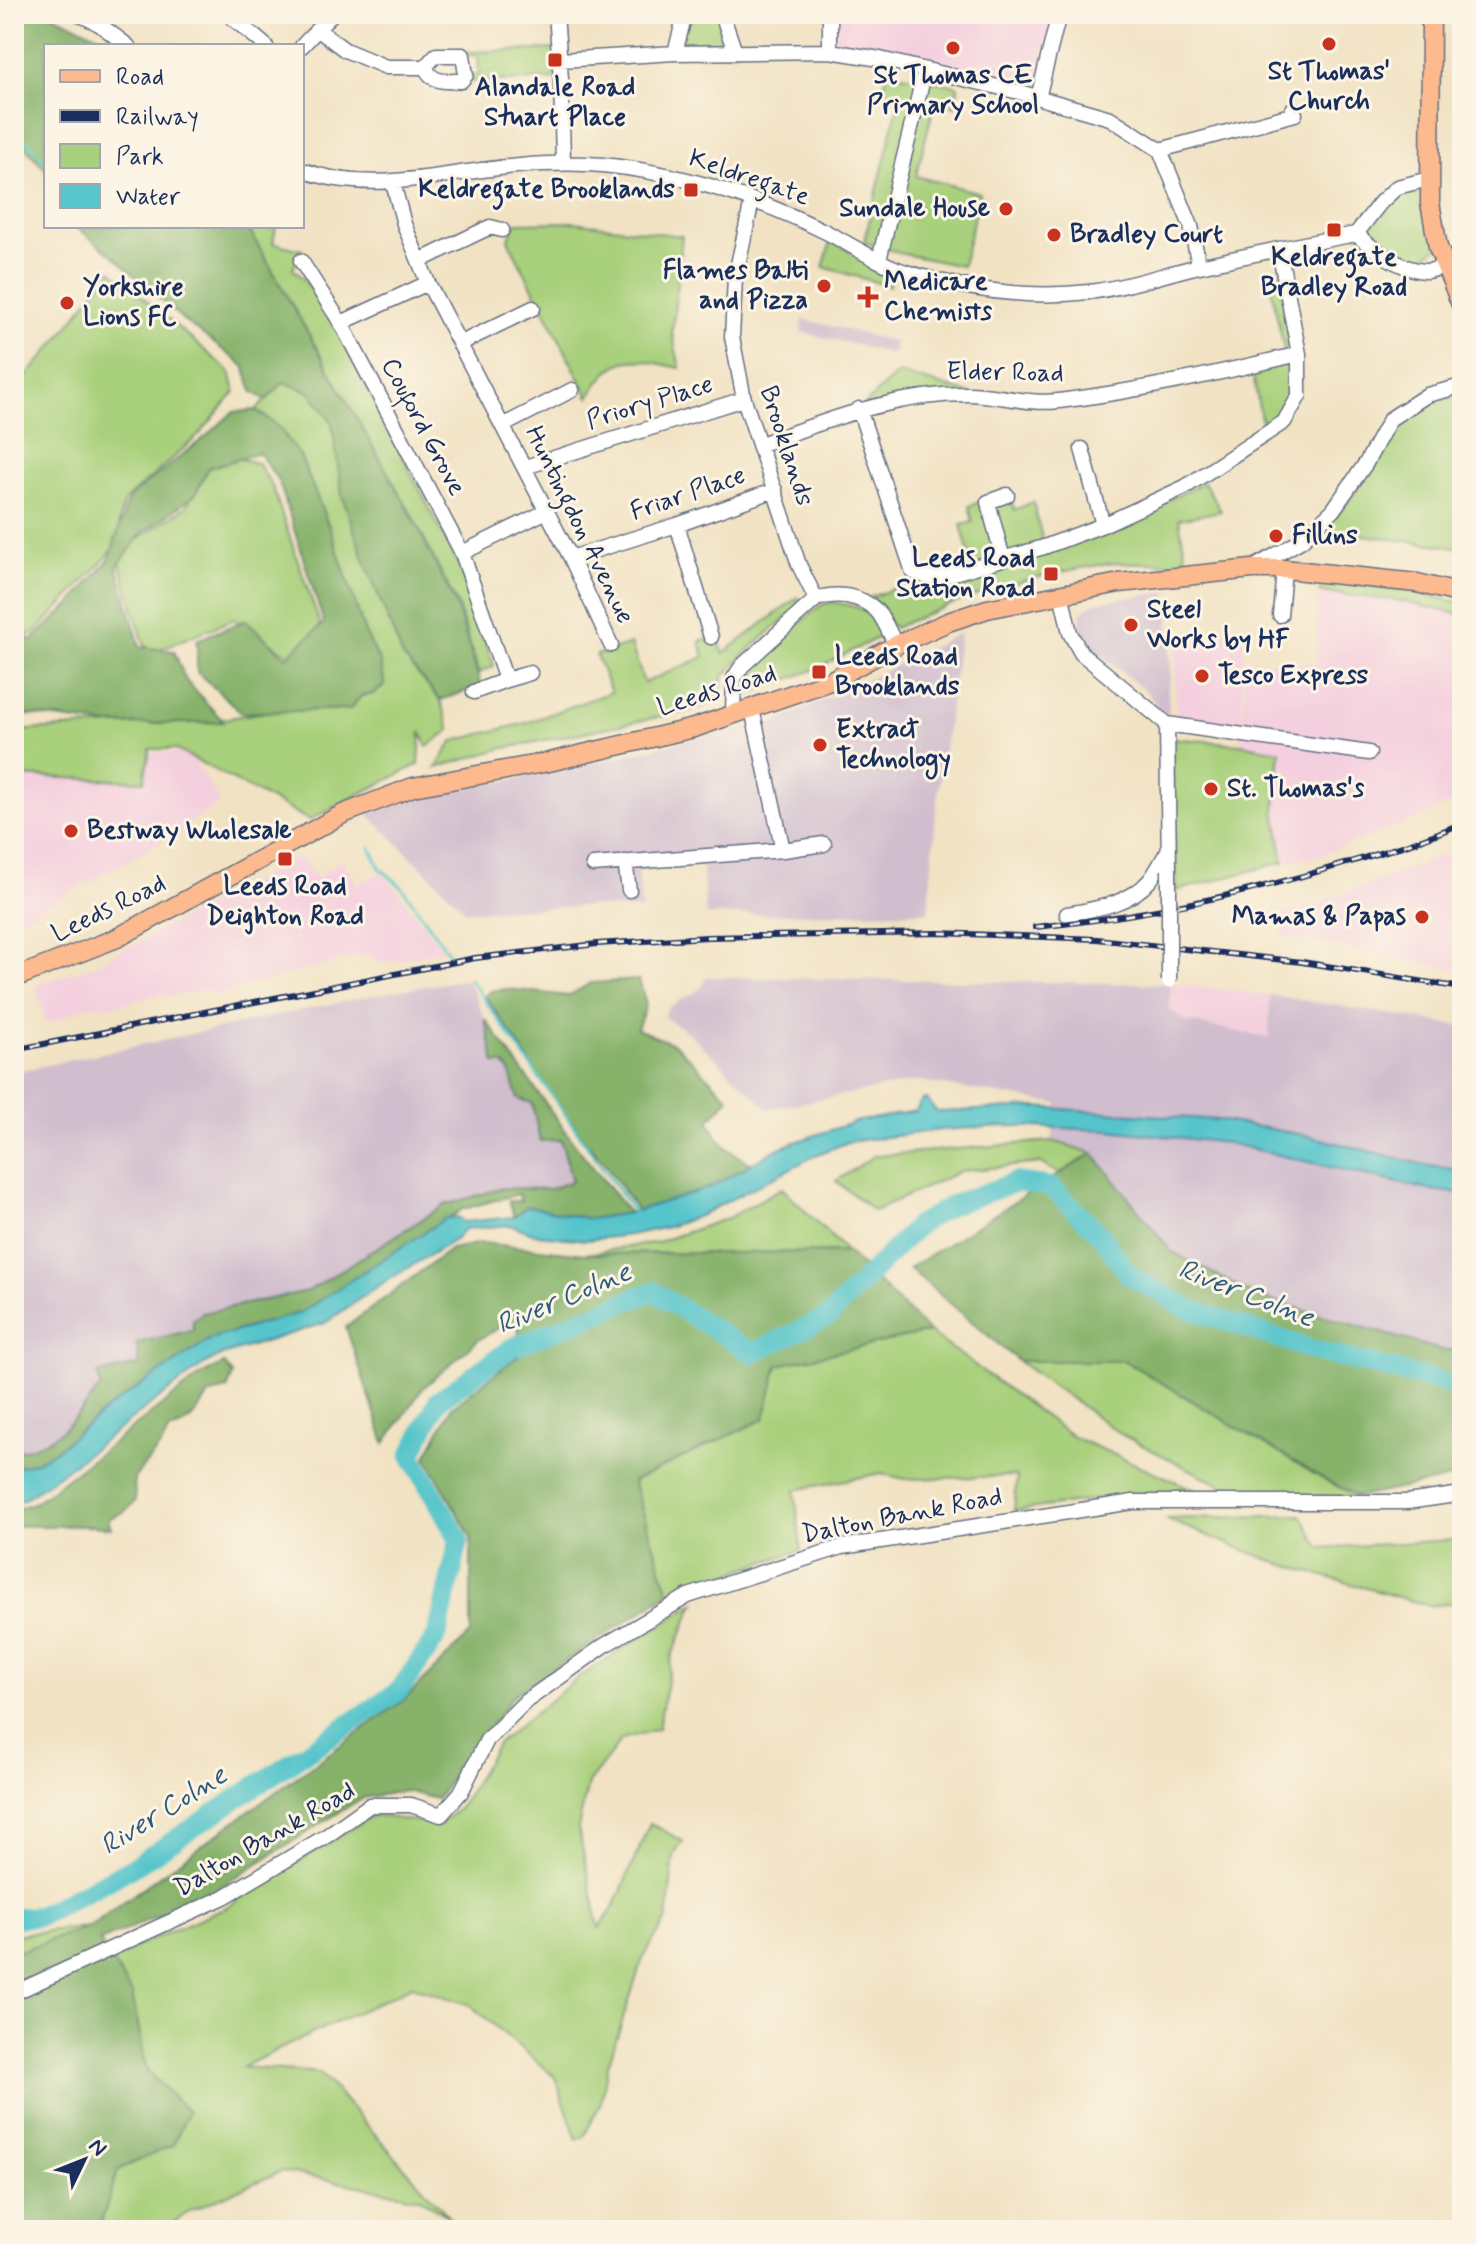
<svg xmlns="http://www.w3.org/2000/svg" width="1476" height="2244" font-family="Mynerve,sans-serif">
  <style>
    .built { fill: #f4cfde }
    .industrial { fill: #d0bdce }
    .green { fill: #a9d07b; stroke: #62806c; stroke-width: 2 }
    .forest { fill: #86b26b; stroke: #507064; stroke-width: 2 }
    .water { fill: #57c5cb; stroke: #397a94; stroke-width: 2 }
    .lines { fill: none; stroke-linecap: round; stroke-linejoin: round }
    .stream { stroke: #57c5cb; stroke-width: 3 }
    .river { stroke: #57c5cb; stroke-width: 20 }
    .minor-casing { stroke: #666e81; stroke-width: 17 }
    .major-casing { stroke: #666e81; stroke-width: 21 }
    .minor { stroke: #fff; stroke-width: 14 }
    .major { stroke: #fcba8e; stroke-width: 18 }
    .rail-casing { stroke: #1b2f5e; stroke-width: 6 }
    .rail { stroke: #fcf5e5; stroke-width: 3; stroke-dasharray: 9; stroke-linecap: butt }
    .minor-bridge-casing { stroke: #666e81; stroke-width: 17; stroke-linecap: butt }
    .minor-bridge { stroke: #fff; stroke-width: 14 }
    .poi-dot { fill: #c8321e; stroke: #fcf5e5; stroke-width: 3 }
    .labels { text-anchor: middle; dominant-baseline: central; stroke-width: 6; stroke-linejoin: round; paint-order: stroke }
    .poi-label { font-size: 26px; font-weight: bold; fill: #1b2f5e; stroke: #fcf5e5; text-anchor: start }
    .street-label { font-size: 26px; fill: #1b2f5e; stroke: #fcf5e5 }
    .water-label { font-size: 28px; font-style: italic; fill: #2d5c7f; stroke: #fcf5e5 }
  </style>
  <rect width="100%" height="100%" fill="#fcf5e5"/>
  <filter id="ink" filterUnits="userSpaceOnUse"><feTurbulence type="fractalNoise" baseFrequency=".0125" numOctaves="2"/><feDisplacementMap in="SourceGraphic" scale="16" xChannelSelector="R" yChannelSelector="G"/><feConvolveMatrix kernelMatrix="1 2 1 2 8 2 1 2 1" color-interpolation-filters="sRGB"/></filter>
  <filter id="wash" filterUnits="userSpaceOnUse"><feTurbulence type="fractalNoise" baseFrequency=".006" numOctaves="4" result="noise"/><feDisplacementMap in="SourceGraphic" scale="32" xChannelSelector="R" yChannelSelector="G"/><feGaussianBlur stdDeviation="1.8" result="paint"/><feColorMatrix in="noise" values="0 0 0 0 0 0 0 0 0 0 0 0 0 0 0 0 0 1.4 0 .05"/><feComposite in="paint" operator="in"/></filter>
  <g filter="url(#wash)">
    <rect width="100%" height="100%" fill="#f1e2c3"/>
    <path class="built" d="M834 14H1054L1035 89 968 71 833 43Z
      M1319 592 1400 601 1462 615V798L1422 817 1315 857 1284 862 1275 810 1280 751 1240 744 1241 726 1175 716 1176 635 1244 632 1241 726 1247 662 1316 663Z
      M150 752 190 753 220 802 166 839 23 918 14 908V769L145 782Z
      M1462 846V971L1283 936 1284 914 1375 883Z
      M300 856 316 879 342 860 357 884 382 872 444 950 378 964 373 955 358 956 211 996 208 990 168 996 165 992 108 1007 92 1005 47 1024 35 985 95 965Z
      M1170 984 1270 995 1269 1038 1184 1021 1169 1009Z"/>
    <path class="industrial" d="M803 319 895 342 893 354 801 332Z
      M1168 592 1171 677 1168 685 1169 716 1157 707 1149 694 1088 644 1080 631 1081 613 1096 602Z
      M960 633 937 802 928 912 706 915 702 864 638 871 642 910 593 906 466 911 368 814 419 798 585 765 730 730 772 724 874 677Z
      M707 977 1170 984V1009L1184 1021 1269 1038 1270 995 1462 1026V1350H1441L1258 1297 1172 1251 1093 1153 1052 1141 1058 1104 919 1081 768 1109 690 1034 664 1017 668 1008 700 989Z
      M468 979 485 1019 495 1064H504L509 1070 518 1099 532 1103 540 1141 561 1139 572 1181 550 1189 503 1188 445 1205 308 1291 203 1313 193 1330 137 1343 139 1365 99 1374 101 1387 65 1430 37 1448 14 1451V1072L383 993Z"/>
    <path class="green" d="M685 14H722L735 52 675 53Z
      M559 49 561 79 471 82 470 76 479 75 478 56 468 55V52Z
      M887 72 958 86 956 106 935 102 916 176 980 193 962 266 899 253 864 242 901 95 883 93Z
      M1429 179 1438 247 1420 260 1407 263 1356 234 1380 203Z
      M573 222 682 236 672 333 680 368C631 358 618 350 589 397L508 240 516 223Z
      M247 226H276L273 243 302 250 293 269 305 280 337 330 458 563 494 666 479 673 458 606 414 519Z
      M831 241 891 271 889 286 823 267Z
      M111 270 230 372 235 392 199 435 124 501 119 520V540L104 560 37 631 24 637 14 631V391L56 342Z
      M1278 270 1298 386 1279 418 1263 430 1251 364 1285 354 1268 274Z
      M898 373 971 394 862 407Z
      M284 382 310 392 332 421 342 495 365 562 403 656 440 700 450 730 427 747 421 731 419 764 309 820 175 749H150L144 781 14 776V731L229 718 374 694 385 685 380 662 365 633 332 534 300 456 279 427 256 410Z
      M1462 395V548L1324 530 1356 492 1392 425 1430 401Z
      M231 457 258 463 272 486 322 630 291 656 234 619 152 652 144 644 119 560 133 542 186 507 206 465Z
      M1204 482 1221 511 1179 519 1187 564C1161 564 1132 561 1106 564 1033 574 961 598 894 628 883 619 885 607 871 597L916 581 939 582 974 572 961 525 973 522 969 506 1010 491 1014 510 1033 502 1043 542 1048 552 1105 532Z
      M1323 581 1410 591 1462 603V615L1400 601 1319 592Z
      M798 597 801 605 752 647 723 677 720 700 689 711 500 749 436 768 453 741 526 723 611 692 596 655 631 644 644 683 704 657 700 641 716 636 724 653Z
      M832 602C862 608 869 606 881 636L816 669 745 695C736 685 740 678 747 668L821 605Z
      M1171 738 1240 744 1280 751 1275 810 1284 862 1176 891Z
      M1052 1141 1093 1153 1059 1174 1041 1163 961 1171 874 1211 836 1181 874 1156Z
      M782 1188 847 1252 586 1254 658 1242 728 1218Z
      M929 1332 1073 1437 1200 1492 1100 1499 1014 1511 1017 1476 904 1479 881 1473 795 1490 801 1550 669 1593 633 1481 764 1419 777 1365Z
      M1018 1361H1125L1325 1480 1359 1497 1242 1496 1122 1435Z
      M1301 1515 1320 1548 1452 1540 1462 1537V1601L1430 1606 1277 1563 1165 1519Z
      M695 1603 672 1655 658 1729 622 1739 588 1783 578 1828 599 1928 614 1907 650 1823 683 1841 674 1855 667 1919 643 1957 608 2065 601 2102 584 2137 577 2139 555 2077 470 2005 412 1986 242 2067 320 2073 450 2218 420 2198 282 2171 191 2210 164 2230H14L121 2052 188 2112 147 2071 132 1994 110 1958 228 1906 373 1815 440 1825 461 1806 497 1744 578 1678Z
      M90 1926 18 1952 14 1953V1935Z"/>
    <path class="forest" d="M51 14 103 38 111 46H46V170L14 135V15Z
      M75 226H247L414 519 457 607 481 686 440 700 403 657 365 562 342 495 332 422 310 392 284 382 266 400 252 391 244 366 182 319 116 258Z
      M256 410 279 427 300 456 332 534 365 633 380 662 385 685 374 694 362 695 350 709 242 713 197 672V640L246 620 286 657 324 623 279 482 259 453 208 468 195 495 141 534 117 567 140 647 174 651 186 681 224 722 109 725 32 715 14 716V633L32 640 72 603 109 560 129 497 209 434 233 412Z
      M639 980 646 1005 637 1029 676 1045 729 1098 709 1120C719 1145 729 1151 752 1164L709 1188 637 1211 606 1165 586 1142 540 1079 523 1051 485 996 491 991 507 989 568 996 591 983Z
      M485 1019 577 1147 629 1213 590 1219 527 1206 514 1217 509 1201H521L518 1194 463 1209 300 1313 212 1338 115 1403 56 1450 37 1462 14 1468V1451C58 1445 74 1419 101 1387L98 1374 139 1365 137 1343 193 1330V1320L203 1313 308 1291 445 1205 503 1188 550 1189 572 1181 561 1140 540 1141 532 1103 518 1099 509 1070 504 1064H495Z
      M1093 1153 1172 1252 1258 1297 1441 1350H1462V1476L1359 1497 1325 1480 1125 1361H1018L909 1268Z
      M482 1243 586 1254 847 1252 929 1332 778 1365 764 1419 633 1481 669 1593 515 1694 458 1768 437 1799 405 1791 362 1798 210 1893 100 1941 132 1994 147 2071 188 2112 173 2145 118 2170 99 2230H14V1953L90 1926 405 1699 471 1633V1537L426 1457 452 1407 518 1356 519 1317 478 1340 423 1388 385 1443 346 1327 451 1249Z
      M224 1364 233 1375 227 1389 209 1395C198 1411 189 1427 169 1430L162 1444 134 1478 135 1501 124 1512 108 1519 111 1528C78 1523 47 1528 14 1525V1510L36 1502 204 1373Z"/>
    <path class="water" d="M926 1099 937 1112 1035 1107 1218 1120 1305 1135 1429 1166 1462 1170V1194L1425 1189 1227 1143 1109 1130 1007 1126 940 1130 848 1142 818 1154 699 1216 668 1227 629 1235 586 1240 538 1235 511 1225 464 1229 456 1239 378 1286 325 1323 222 1355 202 1366 48 1483 22 1500 14 1502V1468L37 1462 56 1450 115 1403 212 1338 300 1313 446 1218 458 1217 463 1222 514 1217 527 1206 590 1219 629 1213 709 1188 781 1147 810 1137 854 1122 916 1111 921 1101Z"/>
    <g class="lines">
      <path class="stream" d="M14 127 46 162
        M370 847 380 868 401 886 453 959
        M470 979 636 1215"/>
      <path class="river" d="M14 1918 39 1916 135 1866 399 1691 437 1636 459 1540 411 1455 438 1401 511 1348 653 1291 752 1353 828 1317 918 1225 952 1205 1016 1182 1051 1187 1102 1236 1129 1275 1189 1309 1319 1352 1462 1387"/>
    </g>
  </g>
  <g filter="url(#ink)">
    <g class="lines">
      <g class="minor-casing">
        <path id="minor" d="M79 14 99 24 128 46
          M228 14 266 46
          M556 14 561 79 563 162
          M722 14 735 52
          M317 29 345 50 386 67H425L436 55H463L466 75 461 81C445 81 433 84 425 67
          M302 46 332 14
          M830 51V14
          M675 53 685 14
          M560 60 675 53 830 51 880 59 1019 92 1110 118 1160 150 1191 226 1199 266
          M1038 98 1059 14
          M1160 150 1295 114 1293 109
          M302 170C361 192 423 178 482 170 522 165 563 161 603 165 681 173 758 198 828 233 855 247 881 265 909 273 967 290 1029 299 1089 292 1125 288 1161 275 1195 267 1249 255 1302 244 1356 234L1380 203 1397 187 1429 179
          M393 183 404 224 428 283 571 558 611 645
          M752 201 735 278 732 337 744 399 799 565 816 599
          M1356 234C1374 250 1401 270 1426 271 1432 271 1439 268 1445 266
          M879 260 925 70
          M301 261 341 323 428 283
          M419 261 490 227 502 230
          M341 323 462 553 506 680 474 692
          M461 343 533 308
          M859 409 913 572 933 579 1044 547 1103 525 1185 487 1284 422 1299 396V354L1279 249
          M504 425 572 390
          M761 444C830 420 892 394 968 394 997 394 1029 405 1059 401 1140 391 1220 373 1299 354
          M1082 449 1103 525
          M525 467 744 399
          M677 525 711 637
          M462 553 545 512
          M571 558 677 525 775 490
          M1003 559 988 502 1007 495
          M1253 568 1302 540 1333 510 1366 463 1390 419 1427 395 1462 386
          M1061 593 1070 633 1081 653 1167 724 1169 870
          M1280 615 1284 569
          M506 680 530 673
          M733 714 734 678 742 666 816 599C836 592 861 595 877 611 885 620 890 635 896 645
          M1167 724 1369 753
          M783 850 824 844
          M625 862 629 890
          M593 865 783 850 752 709
          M1067 914C1096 909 1130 904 1150 880 1157 871 1162 860 1168 851
          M14 1993 224 1897 328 1835 370 1805H411L441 1815 461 1792 487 1740 526 1701 605 1645 688 1596 842 1547 1133 1502H1407L1462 1494"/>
      </g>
      <g class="major-casing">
        <path id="major" d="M1431 14 1430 203 1438 247 1462 307
          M14 978 117 938 343 814 413 787 549 762 694 728 830 681 896 645 948 622 987 609 1119 583 1252 569H1284L1417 583 1462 594"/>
      </g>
      <use href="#minor" class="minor"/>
      <use href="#major" class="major"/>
      <g class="rail-casing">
        <path id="rail" d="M1035 927C1143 917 1243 895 1347 863 1386 851 1425 840 1462 823
          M14 1050 475 958 597 944 707 937 939 933 1097 939 1302 962 1462 988"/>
      </g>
      <use href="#rail" class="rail"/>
      <g class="minor-bridge-casing">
        <path id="minor-bridge" d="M1169 981V870"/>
      </g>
      <use href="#minor-bridge" class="minor-bridge"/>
    </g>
  </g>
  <g class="poi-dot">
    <circle cx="1329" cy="44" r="8"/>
    <circle cx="953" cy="48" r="8"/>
    <rect x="547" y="52" width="16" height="16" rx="4"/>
    <rect x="683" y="182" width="16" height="16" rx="4"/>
    <circle cx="1006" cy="209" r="8"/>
    <rect x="1326" y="222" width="16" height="16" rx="4"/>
    <circle cx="1054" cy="235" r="8"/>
    <circle cx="824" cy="286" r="8"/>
    <path d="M864 285h8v8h8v8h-8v8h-8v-8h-8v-8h8z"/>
    <circle cx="67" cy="303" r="8"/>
    <circle cx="1276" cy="536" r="8"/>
    <rect x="1043" y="566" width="16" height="16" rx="4"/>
    <circle cx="1131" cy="625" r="8"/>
    <rect x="811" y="664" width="16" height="16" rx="4"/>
    <circle cx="1202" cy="676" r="8"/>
    <circle cx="820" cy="745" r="8"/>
    <circle cx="1211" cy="789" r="8"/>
    <circle cx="71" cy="831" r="8"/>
    <rect x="277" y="851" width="16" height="16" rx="4"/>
    <circle cx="1422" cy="917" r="8"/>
  </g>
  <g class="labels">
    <g class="poi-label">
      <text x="1329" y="72" text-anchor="middle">St Thomas'<tspan x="1329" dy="30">Church</tspan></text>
      <text x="953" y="76" text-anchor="middle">St Thomas CE<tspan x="953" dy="30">Primary School</tspan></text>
      <text x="555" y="88" text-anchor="middle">Alandale Road<tspan x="555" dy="30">Stuart Place</tspan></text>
      <text x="675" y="190" text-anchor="end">Keldregate Brooklands</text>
      <text x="990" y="209" text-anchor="end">Sundale House</text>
      <text x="1070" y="235">Bradley Court</text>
      <text x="1334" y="258" text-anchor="middle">Keldregate<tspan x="1334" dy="30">Bradley Road</tspan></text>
      <text x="808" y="271" text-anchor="end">Flames Balti<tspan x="808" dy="30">and Pizza</tspan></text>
      <text x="884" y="282">Medicare<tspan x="884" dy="30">Chemists</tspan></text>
      <text x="83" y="288">Yorkshire<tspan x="83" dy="30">Lions FC</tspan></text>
      <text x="1292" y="536">Fillins</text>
      <text x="1035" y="559" text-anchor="end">Leeds Road<tspan x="1035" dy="30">Station Road</tspan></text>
      <text x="1147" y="610">Steel<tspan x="1147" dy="30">Works by HF</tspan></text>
      <text x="835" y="657">Leeds Road<tspan x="835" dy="30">Brooklands</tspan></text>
      <text x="1218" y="676">Tesco Express</text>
      <text x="836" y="730">Extract<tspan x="836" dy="30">Technology</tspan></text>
      <text x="1227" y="789">St. Thomas's</text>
      <text x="87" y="831">Bestway Wholesale</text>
      <text x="285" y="887" text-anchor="middle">Leeds Road<tspan x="285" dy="30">Deighton Road</tspan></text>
      <text x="1406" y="917" text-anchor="end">Mamas &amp; Papas</text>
    </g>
    <g class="street-label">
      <text transform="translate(749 178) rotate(19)">Keldregate</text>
      <text transform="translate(1005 373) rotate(1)">Elder Road</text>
      <text transform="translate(650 403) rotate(-17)">Priory Place</text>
      <text transform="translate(423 427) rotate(62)">Couford Grove</text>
      <text transform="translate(786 446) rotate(72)">Brooklands</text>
      <text transform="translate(688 494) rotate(-19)">Friar Place</text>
      <text transform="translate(579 525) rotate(64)">Huntingdon Avenue</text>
      <text transform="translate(717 691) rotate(-17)">Leeds Road</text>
      <text transform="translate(109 909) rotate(-26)">Leeds Road</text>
      <text transform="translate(902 1516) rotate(-11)">Dalton Bank Road</text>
      <text transform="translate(265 1840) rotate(-30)">Dalton Bank Road</text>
    </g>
    <g class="water-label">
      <text transform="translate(1246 1294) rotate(21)">River Colne</text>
      <text transform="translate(564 1299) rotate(-23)">River Colne</text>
      <text transform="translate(164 1811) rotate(-32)">River Colne</text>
    </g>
  </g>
  <rect width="1476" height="2244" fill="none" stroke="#fcf5e5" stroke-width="48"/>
  <rect x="44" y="44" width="260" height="184" fill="#fcf5e5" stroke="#a2a6af" stroke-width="2"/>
  <rect x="60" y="70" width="40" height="12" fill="#fcba8e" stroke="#a2a6af" stroke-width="2"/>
  <text x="116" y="84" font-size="24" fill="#1b2f5e">Road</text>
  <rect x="60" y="110" width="40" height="12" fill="#1b2f5e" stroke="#a2a6af" stroke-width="2"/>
  <text x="116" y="124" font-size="24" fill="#1b2f5e">Railway</text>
  <rect x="60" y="144" width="40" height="24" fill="#a9d07b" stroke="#a2a6af" stroke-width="2"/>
  <text x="116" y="164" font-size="24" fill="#1b2f5e">Park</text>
  <rect x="60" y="184" width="40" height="24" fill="#57c5cb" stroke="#a2a6af" stroke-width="2"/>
  <text x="116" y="204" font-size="24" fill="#1b2f5e">Water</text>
  <g transform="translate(84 2160) rotate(47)" stroke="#fcf5e5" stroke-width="6" paint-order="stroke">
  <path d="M0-6L14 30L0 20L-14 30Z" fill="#1b2f5e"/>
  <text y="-12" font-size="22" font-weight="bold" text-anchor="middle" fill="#1b2f5e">N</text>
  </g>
</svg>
